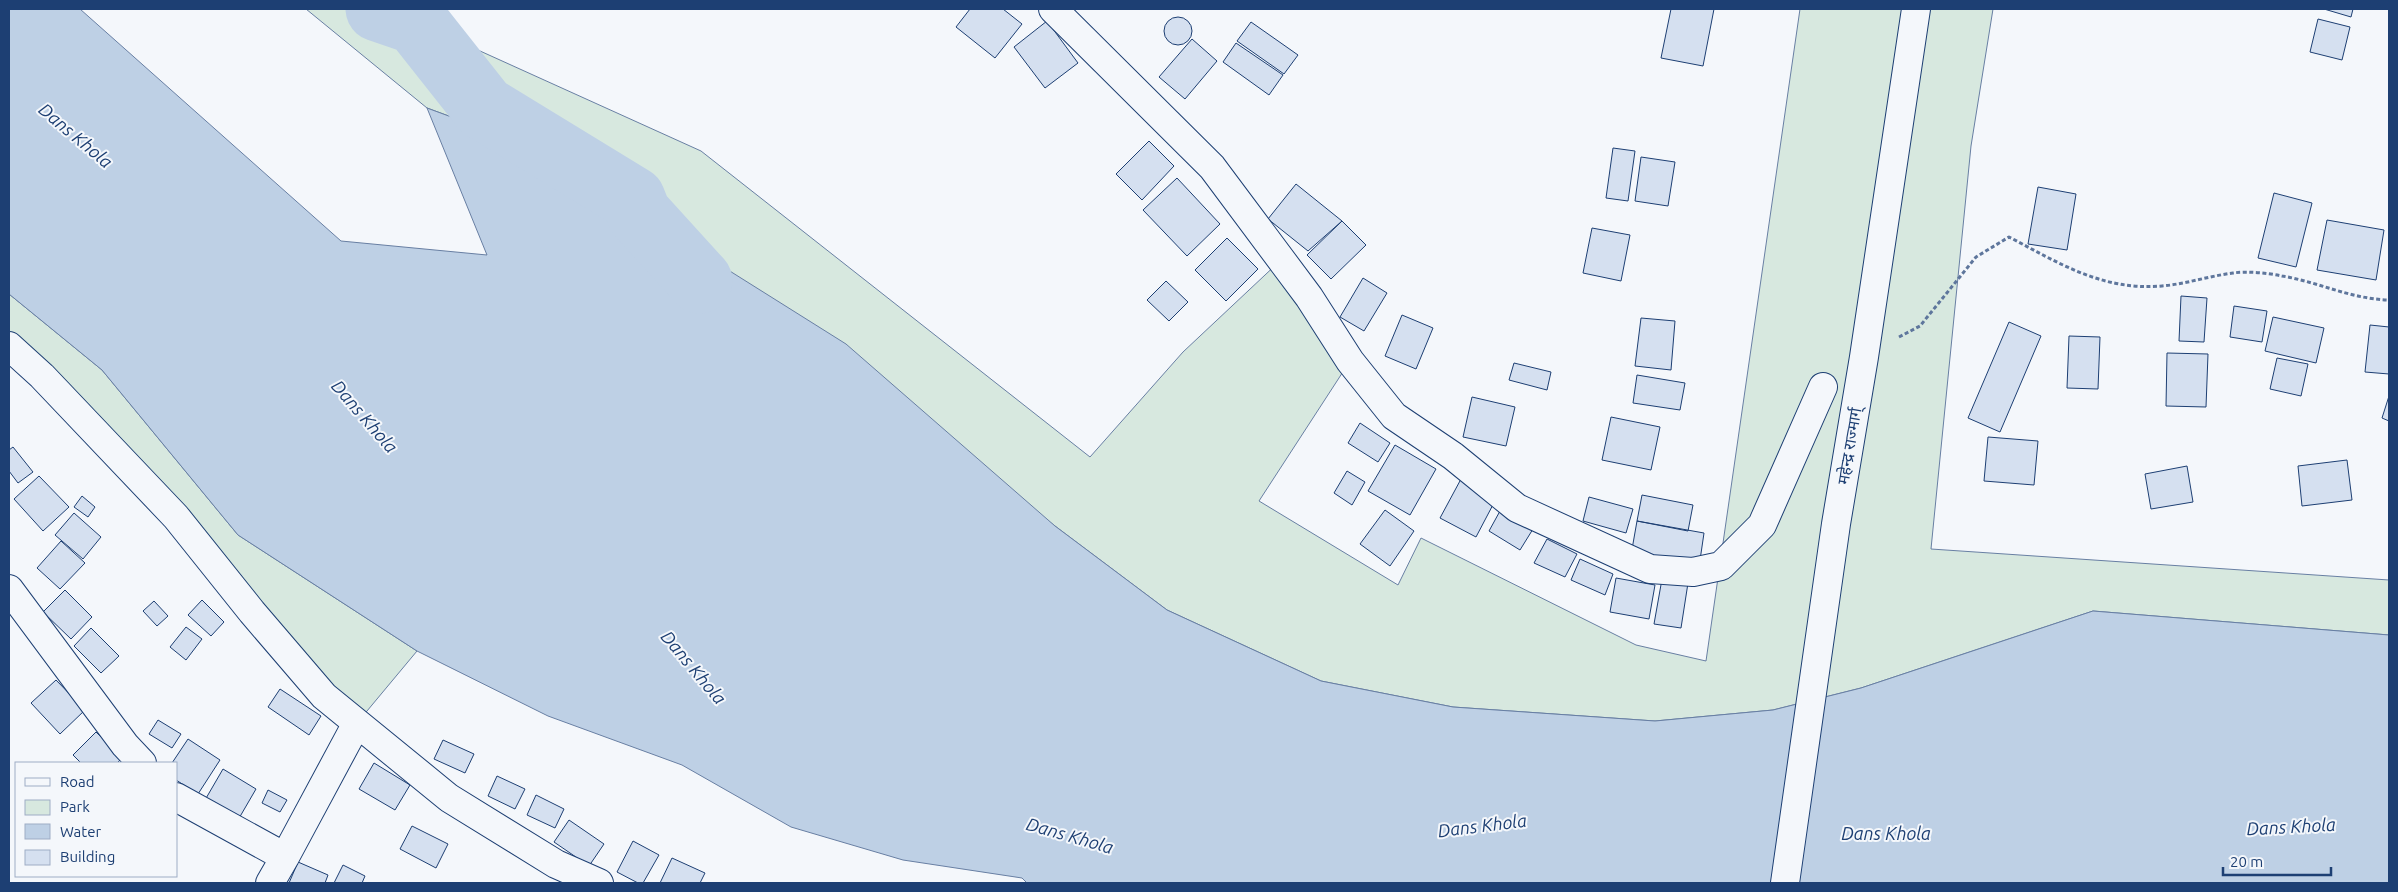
<svg xmlns="http://www.w3.org/2000/svg" width="2398" height="892" font-family="Ubuntu,'Noto Sans Devanagari',sans-serif">
  <style>
    .green { fill: #d7e8df; stroke: #687fa3 }
    .water { fill: #bed0e5; stroke: #687fa3 }
    .lines { fill: none; stroke-linecap: round; stroke-linejoin: round }
    .river { stroke: #bed0e5; stroke-width: 65 }
    .building { fill: #d5e0f0; stroke: #1d3f73 }
    .minor-casing { stroke: #1d3f73; stroke-width: 30 }
    .tertiary-casing { stroke: #1d3f73; stroke-width: 30 }
    .trunk-casing { stroke: #1d3f73; stroke-width: 30 }
    .path { stroke: #5e769c; stroke-width: 3; stroke-dasharray: 4 2.5; stroke-linecap: butt }
    .minor { stroke: #f4f7fb; stroke-width: 28 }
    .tertiary { stroke: #f4f7fb; stroke-width: 28 }
    .trunk { stroke: #f4f7fb; stroke-width: 28 }
    .labels { text-anchor: middle; dominant-baseline: central; stroke-width: 4; stroke-linejoin: round; paint-order: stroke }
    .street-label { font-size: 16px; fill: #1d3f73; stroke: #f4f7fb }
    .water-label { font-size: 18px; font-style: italic; fill: #1d3f73; stroke: #f4f7fb }
  </style>
  <rect width="100%" height="100%" fill="#f4f7fb"/>
  <path class="green" d="M306 9H378L416 22 701 151 1090 457 1183 352 1281 260 1350 361 1259 501 1398 585 1421 538 1636 645 1706 661 1800 9H1993L1971 146 1931 549 2389 580V635L2093 611 1861 688 1773 710 1655 721 1453 707 1321 681 1167 610 639 214 484 129 427 108Z
    M9 294 102 370 238 535 417 651 357 723 9 346Z"/>
  <path class="water" d="M9 9H80L341 241 487 255 427 108 484 129 639 214 846 344 1055 526 1167 610 1321 681 1453 707 1655 721 1773 710 1861 688 2093 611 2389 635V883H1027L1022 878 903 860 791 827 682 765 548 716 417 651 238 535 102 370 9 294Z"/>
  <g class="lines">
    <path class="river" d="M378 9 416 22 484 108 633 199 639 214 700 281"/>
  </g>
  <path class="building" d="M970 9H1003L1022 24 995 58 956 27Z
    M1671 9H1714L1703 66 1661 58Z
    M2324 9H2353L2351 17Z
    M1164 31a14 14 0 1 1 28 0a14 14 0 1 1-28 0Z
    M2318 19 2350 27 2342 60 2310 52Z
    M1047 21 1078 63 1045 88 1014 47Z
    M1251 22 1298 55 1284 74 1237 41Z
    M1192 39 1217 61 1185 99 1159 77Z
    M1236 43 1283 75 1269 95 1223 62Z
    M1149 141 1174 166 1142 200 1116 174Z
    M1613 148 1635 151 1628 201 1606 198Z
    M1641 157 1675 162 1668 206 1635 201Z
    M1177 178 1220 224 1187 256 1143 210Z
    M1296 184 1342 221 1308 251 1268 219Z
    M2038 187 2076 194 2067 250 2028 244Z
    M2274 193 2312 203 2296 267 2258 258Z
    M2327 220 2384 230 2376 280 2317 270Z
    M1342 221 1366 245 1331 279 1307 255Z
    M1592 228 1630 235 1621 281 1583 273Z
    M1227 238 1258 269 1226 301 1195 270Z
    M1363 278 1387 293 1364 331 1340 317Z
    M1166 281 1188 302 1169 321 1147 300Z
    M2181 296 2207 298 2204 342 2179 341Z
    M2234 306 2267 311 2262 342 2230 337Z
    M1402 315 1433 328 1416 369 1385 356Z
    M2273 317 2324 328 2316 363 2265 351Z
    M1641 318 1675 321 1671 370 1635 366Z
    M2009 322 2041 336 2000 432 1968 418Z
    M2370 325 2389 327V374L2365 372Z
    M2069 336 2100 337 2098 389 2067 388Z
    M2167 353 2208 354 2206 407 2166 406Z
    M2277 358 2308 364 2301 396 2270 389Z
    M1514 363 1551 372 1547 390 1509 380Z
    M1637 375 1685 383 1680 410 1633 403Z
    M2389 396V421L2382 418Z
    M1472 397 1515 407 1506 446 1463 437Z
    M1611 417 1660 427 1651 470 1602 460Z
    M1360 423 1390 443 1378 462 1348 443Z
    M1988 437 2038 441 2034 485 1984 481Z
    M1395 445 1436 469 1410 515 1368 491Z
    M13 447 33 472 18 483 9 471V450Z
    M2347 460 2352 500 2302 506 2298 466Z
    M2187 466 2193 502 2151 509 2145 474Z
    M1347 471 1365 482 1352 505 1334 493Z
    M39 476 69 507 43 531 14 499Z
    M1461 479 1496 499 1476 537 1440 518Z
    M1642 495 1693 505 1688 531 1637 521Z
    M82 496 95 507 88 517 74 507Z
    M1589 497 1633 509 1626 533 1583 521Z
    M1385 510 1414 531 1390 566 1360 544Z
    M1500 511 1533 529 1520 550 1489 531Z
    M74 513 101 537 83 559 55 535Z
    M1637 521 1704 533 1699 567 1631 555Z
    M1547 539 1577 554 1565 577 1534 563Z
    M61 541 85 563 60 589 37 568Z
    M1580 559 1613 574 1605 595 1571 580Z
    M1616 578 1655 585 1649 619 1610 612Z
    M1662 579 1688 583 1681 628 1654 624Z
    M65 590 92 617 71 639 43 612Z
    M202 600 224 622 211 636 188 615Z
    M154 601 168 616 157 626 143 611Z
    M186 627 202 639 186 660 170 647Z
    M91 628 119 656 101 673 74 646Z
    M56 680 85 710 60 734 31 703Z
    M280 689 321 716 309 735 268 707Z
    M158 720 181 734 172 748 149 734Z
    M96 732 122 758 117 763H81L73 755Z
    M188 739 220 760 198 794 176 780V763H172Z
    M443 740 474 754 465 773 434 759Z
    M374 763 410 785 395 810 359 789Z
    M223 769 256 789 238 820 205 800Z
    M497 776 525 789 515 809 488 796Z
    M268 790 287 800 280 812 262 803Z
    M536 795 564 809 555 828 527 815Z
    M569 820 604 844 589 866 554 842Z
    M412 826 448 844 436 868 400 849Z
    M633 841 659 855 643 883H638L617 872Z
    M672 858 705 873 700 883H660Z
    M298 862 328 875 325 883H289Z
    M343 865 365 876 362 883H334Z"/>
  <g class="lines">
    <g class="minor-casing">
      <path id="minor" d="M9 346 42 376 176 517 252 612 324 696 449 798 556 864 599 883
        M9 589 125 745 142 763
        M176 797 285 857 270 883
        M285 857 357 723"/>
    </g>
    <g class="tertiary-casing">
      <path id="tertiary" d="M1053 9 1212 167 1309 297 1350 361 1394 416 1453 456 1517 508 1650 569 1693 572 1721 566 1762 525 1823 387"/>
    </g>
    <g class="trunk-casing">
      <path id="trunk" d="M1785 883 1836 524 1864 357 1916 9"/>
    </g>
    <path class="path" d="M1899 337 1920 326 1976 257 2009 237C2059 263 2102 291 2162 286 2186 284 2209 276 2233 273 2247 271 2268 273 2282 276 2319 282 2350 299 2389 300"/>
    <use href="#minor" class="minor"/>
    <use href="#tertiary" class="tertiary"/>
    <use href="#trunk" class="trunk"/>
  </g>
  <g class="labels">
    <g class="street-label">
      <text transform="translate(1849 446) rotate(-80)">महेन्द्र राज्मार्ग्</text>
    </g>
    <g class="water-label">
      <text transform="translate(76 135) rotate(40)">Dans Khola</text>
      <text transform="translate(365 416) rotate(49)">Dans Khola</text>
      <text transform="translate(694 667) rotate(50)">Dans Khola</text>
      <text transform="translate(1482 825) rotate(-7)">Dans Khola</text>
      <text transform="translate(2291 826) rotate(-3)">Dans Khola</text>
      <text x="1886" y="833">Dans Khola</text>
      <text transform="translate(1070 835) rotate(16)">Dans Khola</text>
    </g>
  </g>
  <rect width="2398" height="892" fill="none" stroke="#1d3f73" stroke-width="20"/>
  <rect x="15" y="762" width="162" height="115" fill="#f4f7fb" stroke="#9eadc5"/>
  <rect x="25" y="778" width="25" height="8" fill="#f4f7fb" stroke="#9eadc5"/>
  <text x="60" y="787" font-size="15" fill="#1d3f73">Road</text>
  <rect x="25" y="800" width="25" height="15" fill="#d7e8df" stroke="#9eadc5"/>
  <text x="60" y="812" font-size="15" fill="#1d3f73">Park</text>
  <rect x="25" y="824" width="25" height="15" fill="#bed0e5" stroke="#9eadc5"/>
  <text x="60" y="837" font-size="15" fill="#1d3f73">Water</text>
  <rect x="25" y="850" width="25" height="15" fill="#d5e0f0" stroke="#9eadc5"/>
  <text x="60" y="862" font-size="15" fill="#1d3f73">Building</text>
  <path d="M2223 867v8h108v-8" fill="none" stroke="#1d3f73" stroke-width="2.5"/>
  <text x="2230" y="867" font-size="15" fill="#1d3f73" stroke="#f4f7fb" stroke-width="4" paint-order="stroke">20 m</text>
</svg>
